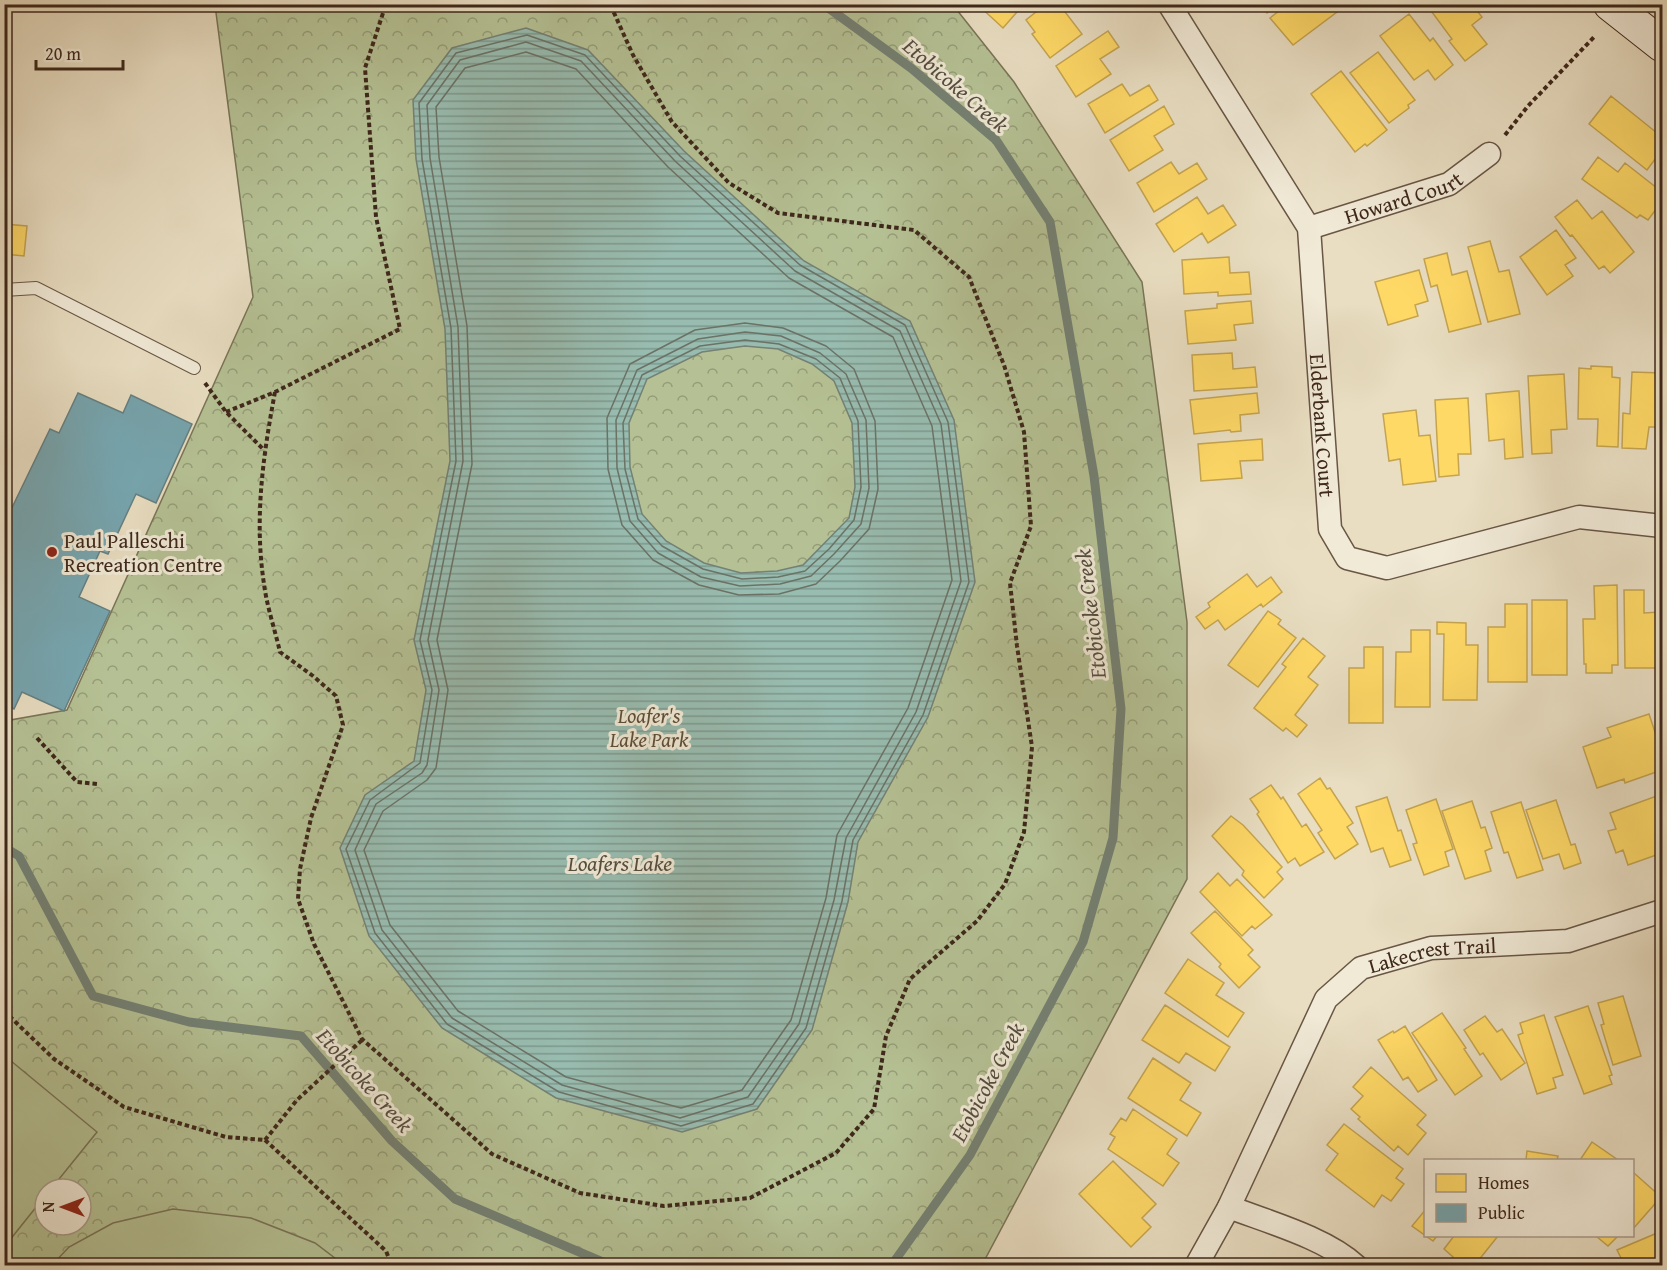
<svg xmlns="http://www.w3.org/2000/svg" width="1667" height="1270" font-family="'Gentium Book Plus',serif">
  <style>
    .forest { fill: url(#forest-crowns); stroke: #7a7458; stroke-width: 1.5; fill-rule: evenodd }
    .pitch { fill: #b5c194; stroke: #7a7458; stroke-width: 1.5 }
    .water { fill: url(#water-rules); stroke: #748174; stroke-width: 1.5; fill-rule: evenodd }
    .homes { fill: #ffd966; stroke: #c5a450; stroke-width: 1.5 }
    .public { fill: #76a5af; stroke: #658083; stroke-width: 1.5 }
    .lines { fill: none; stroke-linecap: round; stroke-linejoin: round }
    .shore { stroke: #6b7266; stroke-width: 1.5 }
    .stream { stroke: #748174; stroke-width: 9 }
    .service-casing { stroke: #695645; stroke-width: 14 }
    .minor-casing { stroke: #695645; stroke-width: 25 }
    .secondary-casing { stroke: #3e281b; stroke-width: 35 }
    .path { stroke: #3e281b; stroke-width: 4; stroke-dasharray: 4.5 3; stroke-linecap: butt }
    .service { stroke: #f1ead7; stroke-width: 12 }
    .minor { stroke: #f1ead7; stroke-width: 22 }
    .secondary { stroke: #f1ead7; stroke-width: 33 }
    .poi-dot { fill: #8f2418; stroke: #f1ead7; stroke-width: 2 }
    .labels { text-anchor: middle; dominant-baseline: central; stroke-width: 6; stroke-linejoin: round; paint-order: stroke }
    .street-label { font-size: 21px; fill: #3e281b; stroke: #f1ead7 }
    .poi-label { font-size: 21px; fill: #3e281b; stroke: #f1ead7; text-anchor: start }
    .park-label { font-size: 21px; font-style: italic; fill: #5c4e39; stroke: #f1ead7 }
    .water-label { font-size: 22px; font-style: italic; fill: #544d40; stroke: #f1ead7 }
  </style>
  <defs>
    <pattern id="forest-crowns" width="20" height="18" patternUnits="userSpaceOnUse" patternTransform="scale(1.5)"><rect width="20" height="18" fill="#b5c194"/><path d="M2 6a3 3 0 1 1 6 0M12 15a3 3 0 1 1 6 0" fill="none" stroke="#959d78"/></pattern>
    <pattern id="water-rules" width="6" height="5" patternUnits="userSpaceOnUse" patternTransform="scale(1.5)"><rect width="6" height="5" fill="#98bcb0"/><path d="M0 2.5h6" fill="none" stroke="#7d998e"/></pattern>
  </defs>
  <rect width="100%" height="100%" fill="#e9dec2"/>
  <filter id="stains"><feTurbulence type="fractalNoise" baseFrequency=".00333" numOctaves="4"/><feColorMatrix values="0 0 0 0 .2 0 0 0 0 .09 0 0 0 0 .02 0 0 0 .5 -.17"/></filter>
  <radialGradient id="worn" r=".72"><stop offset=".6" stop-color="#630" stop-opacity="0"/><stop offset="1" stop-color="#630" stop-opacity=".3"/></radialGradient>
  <path class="forest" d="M215 5H953L1014 82 1142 282 1187 622V879L982 1265 5 1266V721L67 710 253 297ZM45 1189H81V1225H45Z"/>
  <path class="pitch" d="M5 1056 97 1132 51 1189H45V1196L5 1246Z
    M173 1209 251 1218 315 1243 344 1265H52L69 1247 113 1223Z"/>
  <path class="water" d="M526 28 588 50 684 151 804 261 910 321 954 420 975 582 928 717 858 842 848 902 812 1030 757 1109 682 1132 556 1098 442 1028 369 936 340 848 365 795 414 761 426 690 414 640 450 461 445 329 416 159 413 100 452 48ZM745 346 778 349 812 364 834 381 852 423 855 487 849 518 803 565 777 571 741 573 704 563 666 541 642 514 630 467 629 423 647 379 702 352Z"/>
  <path class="homes" d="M977 4H1024L1003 28Z
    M1046 4H1059L1082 34 1050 58 1032 34 1035 32 1026 20Z
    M1261 4H1278L1267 13Z
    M1288 4H1338L1341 9 1293 45 1270 18Z
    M1426 4H1472L1482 17 1472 25 1487 44 1465 61 1449 41 1452 39Z
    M1409 14 1430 41 1433 38 1453 65 1435 80 1428 70 1414 80 1380 36Z
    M1108 31 1119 47 1100 59 1111 74 1076 97 1056 66Z
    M1378 52 1415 100 1408 105 1409 108 1389 123 1350 73Z
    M1341 71 1387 130 1367 146 1365 144 1355 152 1311 94Z
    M1122 84 1130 96 1149 85 1158 100 1105 133 1088 104Z
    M1611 96 1662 137V150L1647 170 1589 124Z
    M1164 106 1174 124 1154 136 1163 150 1129 171 1110 140Z
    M1598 157 1618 172 1625 163 1662 192 1660 204 1648 220 1640 215 1637 218 1582 179Z
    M1171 162 1179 174 1197 163 1207 179 1154 212 1137 183Z
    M1197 197 1208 214 1223 205 1236 225 1208 243 1202 233 1174 252 1156 224Z
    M1577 200 1592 219 1602 211 1634 252 1610 273 1604 266 1599 269 1572 235 1570 236 1555 217Z
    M4 224 27 226 24 256 4 254Z
    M1556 230 1576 258 1565 265 1573 276 1547 295 1520 257Z
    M1490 241 1499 272 1509 270 1520 314 1488 322 1468 247Z
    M1447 253 1452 275 1467 271 1481 324 1449 332 1437 285 1431 287 1424 259Z
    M1229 257 1230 273 1249 272 1251 294 1218 296V292L1184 294 1182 260Z
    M1419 270 1428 301 1415 305 1418 316 1388 325 1375 282Z
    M1251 301 1253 323 1234 325 1236 340 1188 344 1185 311 1217 308V304Z
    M1232 353 1233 369 1255 367 1257 387 1194 391 1192 355Z
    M1591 366 1612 367V377L1620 378 1618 447 1597 446 1598 419H1578L1579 368 1591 369Z
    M1632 372 1662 373V427H1649L1646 449 1622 448 1623 413 1630 414Z
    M1564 374 1567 429 1551 430 1552 453 1532 454 1528 376Z
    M1517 391H1519L1523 457 1505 459 1504 439 1489 441 1486 394Z
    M1257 393 1259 413 1240 415 1241 431 1231 432 1230 430 1194 434 1190 400Z
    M1468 398 1471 454H1458L1459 475 1439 477 1435 400Z
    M1416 410 1419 436 1430 435 1436 481 1403 485 1400 459 1389 461 1383 414Z
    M1262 439 1263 460 1240 461 1242 478 1201 481 1198 444Z
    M1247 574 1257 587 1271 577 1282 592 1263 607 1261 604 1225 630 1218 620 1205 629 1196 617 1210 607 1208 603Z
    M1617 585 1618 665H1612V673H1586V664H1584L1583 619H1595L1594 586Z
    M1624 590H1644V613L1660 612 1661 654H1659V668H1625Z
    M1532 600H1567V675H1532Z
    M1505 604H1527V682H1488V627H1505Z
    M1268 611 1281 620 1278 624 1296 638 1258 687 1228 665Z
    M1437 622 1466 623V645H1478L1477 700H1443L1444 634H1437Z
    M1411 630H1430V707H1395L1396 652H1411Z
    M1303 638 1325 656 1308 677 1318 685 1295 715 1307 725 1297 737 1286 728 1283 731 1254 708 1286 667 1282 664Z
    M1364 647H1383V723H1349V668H1364Z
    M1649 714 1662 753V770L1625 783 1624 779 1597 788 1583 747 1611 737 1607 728Z
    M1320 778 1327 789 1330 788 1353 823 1347 827 1358 844 1335 859 1318 833 1322 830 1298 794Z
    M1271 785 1281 799 1283 797 1302 827 1306 824 1324 852 1300 866 1295 858 1288 863 1257 814 1259 812 1250 799Z
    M1662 794V825L1658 826 1662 838V853L1628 865 1623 850 1616 853 1608 831 1616 829 1610 813Z
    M1387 797 1398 831 1401 830 1411 860 1390 867 1383 848 1371 852 1356 807Z
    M1436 799 1453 849 1445 852 1449 866 1424 875 1413 844 1417 843 1406 810Z
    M1556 800 1571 845 1575 844 1581 863 1564 869 1559 854 1543 859 1526 810Z
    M1472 801 1481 828 1485 827 1492 848 1485 851 1491 871 1465 879 1442 811Z
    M1521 802 1543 870 1517 878 1508 852 1504 853 1491 812Z
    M1231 816 1243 825 1282 867 1277 872 1283 879 1264 898 1242 875 1244 871 1212 836Z
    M1218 873 1230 886 1237 879 1272 915 1255 929 1252 926 1242 936 1200 892Z
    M1215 911 1253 950 1248 955 1260 967 1239 988 1219 967 1221 964 1191 933Z
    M1188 959 1224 983 1216 995 1244 1013 1228 1037 1165 993Z
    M1623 996 1641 1056 1613 1065 1601 1025 1604 1024 1598 1003Z
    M1165 1005 1230 1047 1215 1071 1186 1053 1179 1063 1142 1040Z
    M1588 1006 1612 1075 1609 1076 1612 1084 1584 1094 1555 1017Z
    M1442 1013 1466 1048 1464 1049 1482 1076 1455 1095 1412 1033Z
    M1544 1015 1563 1075 1553 1078 1556 1088 1537 1094 1518 1035 1523 1033 1520 1023Z
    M1485 1016 1497 1032 1502 1029 1525 1063 1501 1080 1483 1053 1480 1055 1464 1030Z
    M1405 1026 1437 1080 1418 1092 1408 1077 1403 1080 1378 1040 1393 1031 1394 1033Z
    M1153 1058 1191 1083 1180 1100 1201 1113 1187 1136 1128 1098Z
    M1371 1067 1426 1115 1417 1125 1426 1133 1408 1155 1398 1146 1394 1151 1358 1119 1360 1117 1351 1109 1363 1096 1353 1087Z
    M1133 1109 1177 1139 1167 1154 1179 1163 1163 1186 1108 1149 1115 1137 1110 1134 1121 1118 1126 1121Z
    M1344 1124 1403 1169 1396 1178 1404 1184 1391 1201 1382 1195 1374 1207 1326 1170 1338 1154 1327 1145Z
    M1592 1142 1618 1160H1580Z
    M1527 1151 1558 1156 1557 1160H1526Z
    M1113 1161 1156 1204 1142 1218 1151 1227 1131 1247 1079 1194Z
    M1634 1173 1661 1197 1632 1230V1175Z
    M1426 1209V1236H1437L1433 1241 1412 1226Z
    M1662 1231V1266H1620L1624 1264 1617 1250Z
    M1454 1236H1498L1474 1266H1458L1451 1260 1453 1257 1444 1249Z
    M1596 1236H1618L1608 1246Z"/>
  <path class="public" d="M78 393 123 413 131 395 192 424 156 503 136 494 108 554 100 551 79 597 110 611 64 711 22 692 14 709 4 704V517L7 518 50 429 59 433Z"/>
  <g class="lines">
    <path class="shore" d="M527 35 585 55 680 156 800 265 905 325 948 422 969 582 923 715 853 840 842 901 806 1028 753 1104 681 1126 559 1092 447 1024 375 933 346 849 370 800 420 763 432 690 420 640 456 461 451 328 422 159 419 103 456 53Z
      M526 42 581 61 675 161 795 271 900 331 941 424 961 581 916 712 846 838 834 900 799 1024 748 1097 680 1118 562 1085 452 1018 382 930 355 850 376 804 422 773 427 765 439 690 428 640 463 461 458 327 430 158 427 105 460 60Z
      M526 52 576 69 668 167 789 278 893 337 932 426 952 580 908 708 837 835 826 898 791 1020 742 1090 681 1108 566 1077 458 1011 390 925 364 850 383 811 427 780 436 768 448 690 437 640 472 464 467 326 439 157 436 107 465 68Z
      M745 323 783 328 826 346 854 369 875 421 878 489 869 529 840 561 816 584 779 594 739 595 699 585 653 560 622 525 608 469 607 418 630 364 695 330Z
      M745 332 781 336 820 353 846 374 866 420 869 488 861 524 834 554 811 576 780 584 740 586 701 577 658 553 630 521 617 468 616 420 637 370 698 339Z
      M745 340 779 344 816 359 840 378 858 421 861 487 854 520 829 549 805 571 778 577 742 579 703 569 662 546 638 519 625 469 623 423 642 375 700 346Z"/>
    <path class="stream" d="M823 4 911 68 996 140 1050 222 1094 476 1121 709 1113 838 1083 942 970 1155 891 1266
      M4 847 19 856 93 996 189 1022 301 1036 392 1141 455 1199 612 1266"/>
    <g class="service-casing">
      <path id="service" d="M4 290 36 288 194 368"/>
    </g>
    <g class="minor-casing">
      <g id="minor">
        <path id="s1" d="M1169 4 1309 228 1330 529 1347 558 1387 568 1579 517 1662 526"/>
        <path id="s2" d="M1309 228 1449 184 1489 154"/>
        <path d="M1229 1207C1268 1222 1326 1238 1356 1266"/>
        <path id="s3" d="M1196 1266 1229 1207 1326 999 1361 968 1431 948 1568 941 1662 911"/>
      </g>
    </g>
    <g class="secondary-casing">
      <path id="secondary" d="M1610 4 1662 45"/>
    </g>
    <path class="path" d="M1505 135 1528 106 1595 36
      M205 383 226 412 264 450
      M275 392C263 456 254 519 264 584 267 607 275 630 280 652L313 676 336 696 343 725 311 818 300 869 298 899 314 944 362 1039 492 1154 580 1193 664 1206 750 1198 836 1153 874 1109 886 1036 910 979 977 921 1005 884 1024 832 1032 747 1017 646 1010 583 1031 526 1024 432 1004 365 969 277 914 230 778 213 729 183 672 122 633 55 610 4
      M226 412 275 392 400 329 376 217 365 68 386 4
      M37 738 77 782 97 784
      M4 1011 54 1059 124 1107 226 1137 265 1140
      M265 1140 386 1251 392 1266
      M265 1140 297 1100 362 1040"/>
    <use href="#service" class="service"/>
    <use href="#minor" class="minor"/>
    <use href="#secondary" class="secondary"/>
  </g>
  <circle class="poi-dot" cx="52" cy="552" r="6"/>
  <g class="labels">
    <g class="street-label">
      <text stroke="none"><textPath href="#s2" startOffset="99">Howard Court</textPath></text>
      <text stroke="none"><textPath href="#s1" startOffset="462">Elderbank Court</textPath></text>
      <text stroke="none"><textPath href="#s3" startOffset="417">Lakecrest Trail</textPath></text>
    </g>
    <g class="poi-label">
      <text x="64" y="540">Paul Palleschi<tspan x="64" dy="24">Recreation Centre</tspan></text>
    </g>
    <g class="park-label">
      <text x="649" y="715">Loafer's<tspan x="649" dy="24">Lake Park</tspan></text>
    </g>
    <g class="water-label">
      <text transform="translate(956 85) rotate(41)">Etobicoke Creek</text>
      <text transform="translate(1090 614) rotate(-97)">Etobicoke Creek</text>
      <text x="620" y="863">Loafers Lake</text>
      <text transform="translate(365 1080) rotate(48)">Etobicoke Creek</text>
      <text transform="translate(987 1082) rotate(-62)">Etobicoke Creek</text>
    </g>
  </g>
  <rect width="1667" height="1270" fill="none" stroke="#e9dec2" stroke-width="24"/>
  <rect x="6" y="6" width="1655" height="1258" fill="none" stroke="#3e281b" stroke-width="3"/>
  <rect x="12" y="12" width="1643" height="1246" fill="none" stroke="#3e281b" stroke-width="1.5"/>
  <rect x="1424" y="1159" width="210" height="78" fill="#f1ead7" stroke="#a99c8c" stroke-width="1.5"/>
  <rect x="1436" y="1174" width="30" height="18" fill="#ffd966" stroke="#a99c8c" stroke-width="1.5"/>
  <text x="1478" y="1189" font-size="18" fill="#3e281b">Homes</text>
  <rect x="1436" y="1204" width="30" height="18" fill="#76a5af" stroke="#a99c8c" stroke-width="1.5"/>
  <text x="1478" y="1219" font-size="18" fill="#3e281b">Public</text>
  <g transform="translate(63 1207) rotate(270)"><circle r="28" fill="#f1ead7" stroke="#a99c8c" stroke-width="1.5"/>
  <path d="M0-4.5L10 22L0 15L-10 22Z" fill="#8f2418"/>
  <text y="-9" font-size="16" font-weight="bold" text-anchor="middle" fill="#3e281b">N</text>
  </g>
  <path d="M36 60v9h87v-9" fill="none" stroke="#3e281b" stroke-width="3"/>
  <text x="45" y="60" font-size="18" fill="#3e281b" stroke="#f1ead7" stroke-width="4.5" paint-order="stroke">20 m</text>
  <rect width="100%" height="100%" filter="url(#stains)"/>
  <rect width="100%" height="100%" fill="url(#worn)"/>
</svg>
